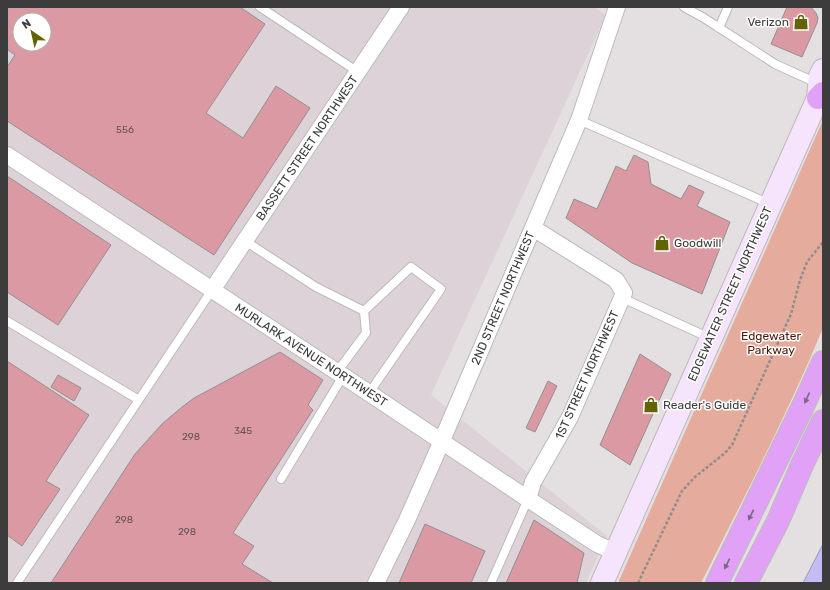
<svg xmlns="http://www.w3.org/2000/svg" width="830" height="590" font-family="Rubik,sans-serif">
  <style>
    .built { fill: #ddd2d8; fill-rule: evenodd }
    .green { fill: #e5ab9c }
    .water { fill: #c5bcf5; stroke: #9c96be }
    .building { fill: #db99a3; stroke: #938f90; fill-rule: evenodd }
    .lines { fill: none; stroke-linecap: round; stroke-linejoin: round }
    .lane-casing { stroke: #bcb9ba; stroke-width: 10 }
    .street-casing { stroke: #bcb9ba; stroke-width: 18 }
    .secondary-casing { stroke: #bcb9ba; stroke-width: 24 }
    .highway-casing { stroke: #bdbdbd; stroke-width: 24 }
    .path { stroke: #8f8d8e; stroke-width: 2.5; stroke-dasharray: 3 2; stroke-linecap: butt }
    .lane { stroke: #fff; stroke-width: 8 }
    .street { stroke: #fff; stroke-width: 16 }
    .secondary { stroke: #f6e3fc; stroke-width: 22 }
    .highway { stroke: #e1a1f6; stroke-width: 22 }
    .oneway { fill: #7f6487 }
    .labels { text-anchor: middle; dominant-baseline: central; stroke-width: 3; stroke-linejoin: round; paint-order: stroke }
    .number-label { font-size: 10px; fill: #645356 }
    .poi-label { font-size: 12px; fill: #3d3c3d; stroke: #fff; text-anchor: start }
    .street-label { font-size: 12px; fill: #3d3c3d; stroke: #fff }
    .park-label { font-size: 12px; fill: #4f1709; stroke: #fff }
  </style>
  <rect width="100%" height="100%" fill="#e4e0e2"/>
  <path class="built" d="M7 7H594L606 15 431 395 607 536 586 583H7ZM20 20H44V44H20Z"/>
  <path class="green" d="M823 120V328C787 415 743 499 701 583H618Z"/>
  <path class="water" d="M823 544V583H803Z"/>
  <path class="building" d="M7 7H240L265 24 206 113 243 138 276 86 310 108 214 255 7 121V67L15 55 7 49ZM20 20H44V44H20Z
    M787 7H811L816 13 818 18 817 23 802 57 771 44Z
    M634 155 648 162 651 184 681 199 689 185 704 192 697 206 730 222 702 294 632 263 566 218 574 199 597 209 616 166 626 171Z
    M7 176 111 245 58 325 7 292Z
    M280 352 323 380 308 405 313 410 233 533 254 546 242 564 273 583H51L135 454 162 424 182 407 194 398Z
    M640 354 671 374 630 465 600 445Z
    M7 361 89 415 46 481 60 489 22 546 7 535Z
    M58 375 81 388 74 401 51 387Z
    M548 381 557 386 535 432 526 428Z
    M534 520 584 553 577 583H506Z
    M425 524 485 551 471 583H399Z"/>
  <g class="lines">
    <g class="lane-casing">
      <path id="lane" d="M260 7 358 72
        M684 7 704 18 775 64 819 84
        M719 28 728 7
        M579 120 770 204
        M245 241 316 287 364 311 366 333 337 372
        M622 298 710 338
        M364 311 411 267 441 289 369 393
        M7 321 139 400
        M281 479 343 376
        M17 583 212 290
        M491 583 528 499"/>
    </g>
    <g class="street-casing">
      <path id="street" d="M7 155 369 393 528 499 597 544 615 552
        M212 290 401 7
        M528 499 533 482 570 417 624 293 616 280 533 228
        M376 583 407 520 434 459 579 120 617 7"/>
    </g>
    <g class="secondary-casing">
      <path id="secondary" d="M602 583 818 98 820 76 823 70"/>
    </g>
    <g class="highway-casing">
      <path id="highway" d="M818 98 823 93
        M717 583 804 404 823 362
        M746 583 778 521 802 465 823 421"/>
    </g>
    <path class="path" d="M638 583 682 491 695 477 725 453 732 445 791 314 800 280 807 262 823 242"/>
    <use href="#lane" class="lane"/>
    <use href="#street" class="street"/>
    <use href="#secondary" class="secondary"/>
    <use href="#highway" class="highway"/>
  </g>
  <defs><path id="oneway-solid" d="M-6-.8H1V-3.2L6.5 0L1 3.2V.8H-6Z"/></defs>
  <g class="oneway">
    <use href="#oneway-solid" transform="translate(807 398) rotate(114)"/>
    <use href="#oneway-solid" transform="translate(751 515) rotate(116)"/>
    <use href="#oneway-solid" transform="translate(727 564) rotate(116)"/>
  </g>
  <defs>
    <g id="shop-bare" transform="scale(1.2)"><path d="M-5-2.5h2.3a2.7 3.5 0 0 1 5.4 0H5L5.5 6h-11ZM-1.5-2.5h3a1.5 2.3 0 0 0-3 0Z" fill="#616400" stroke="#fff" stroke-width="2.5" paint-order="stroke"/></g>
  </defs>
  <g fill-rule="evenodd">
    <use href="#shop-bare" x="801" y="22"/>
    <use href="#shop-bare" x="662" y="243"/>
    <use href="#shop-bare" x="651" y="405"/>
  </g>
  <g class="labels">
    <g class="number-label">
      <text x="125" y="130">556</text>
      <text x="243" y="431">345</text>
      <text x="191" y="437">298</text>
      <text x="124" y="520">298</text>
      <text x="187" y="532">298</text>
    </g>
    <g class="poi-label">
      <text x="789" y="22" text-anchor="end">Verizon</text>
      <text x="674" y="243">Goodwill</text>
      <text x="663" y="405">Reader's Guide</text>
    </g>
    <g class="street-label">
      <text transform="translate(307 148) rotate(-56)">BASSETT STREET NORTHWEST</text>
      <text transform="translate(730 294) rotate(-66)">EDGEWATER STREET NORTHWEST</text>
      <text transform="translate(503 298) rotate(-67)">2ND STREET NORTHWEST</text>
      <text transform="translate(311 355) rotate(33)">MURLARK AVENUE NORTHWEST</text>
      <text transform="translate(587 375) rotate(-66)">1ST STREET NORTHWEST</text>
    </g>
    <g class="park-label">
      <text x="771" y="336">Edgewater<tspan x="771" dy="14">Parkway</tspan></text>
    </g>
  </g>
  <rect width="830" height="590" fill="none" stroke="#3d3c3d" stroke-width="16"/>
  <g transform="translate(32 32) rotate(326)"><circle r="19" fill="#ffffff" stroke="#b1b1b1"/>
  <path d="M0-3L7 15L0 10L-7 15Z" fill="#616400"/>
  <text y="-6" font-size="11" font-weight="bold" text-anchor="middle" fill="#3d3c3d">N</text>
  </g>
</svg>
